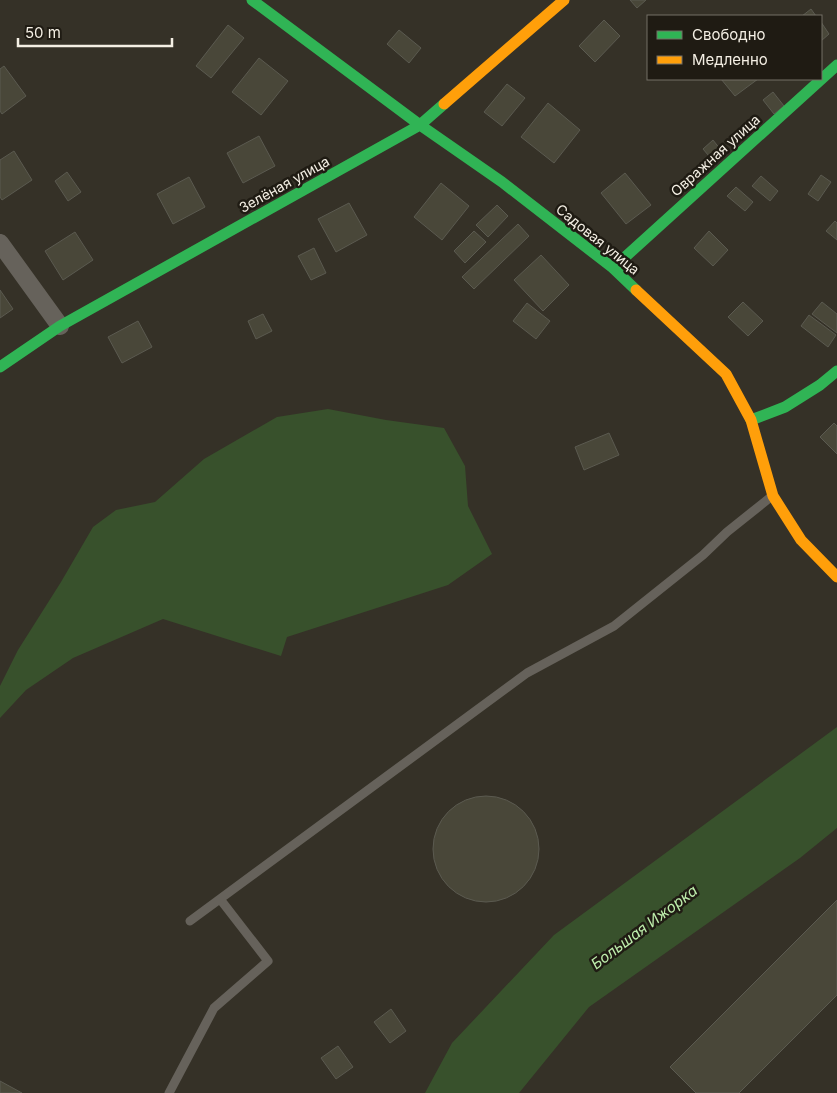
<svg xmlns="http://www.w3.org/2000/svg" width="837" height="1093" font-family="Inter,sans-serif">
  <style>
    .water { fill: #38512c }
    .building { fill: #494739; stroke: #5b5a50 }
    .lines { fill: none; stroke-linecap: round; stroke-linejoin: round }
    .lane { stroke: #66625b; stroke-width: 9 }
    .street { stroke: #66625b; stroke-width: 18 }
    .fast { stroke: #30b455; stroke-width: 11 }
    .slow { stroke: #ff9f0a; stroke-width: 11 }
    .labels { text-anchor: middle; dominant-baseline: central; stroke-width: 5; stroke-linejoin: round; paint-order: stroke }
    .street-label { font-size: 14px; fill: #f4efe4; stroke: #1f1b13 }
    .water-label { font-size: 15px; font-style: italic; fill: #beeeac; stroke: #1f1b13 }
  </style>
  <rect width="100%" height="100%" fill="#353127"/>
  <path class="water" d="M328 409 386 420 444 428 465 466 468 506 492 554 448 585 287 637 281 656 163 619 73 658 26 690 0 718V686L18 650 61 582 93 527 116 510 155 502 204 459 277 417Z
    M837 727V828L800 858 589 1007 519 1093H425L452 1043 554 935Z"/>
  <path class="building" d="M630 0H646L637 8Z
    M811 9 816 16H802Z
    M604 20 620 36 595 62 579 46Z
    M821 22 829 34 821 41Z
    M228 25 244 38 211 78 196 66Z
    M399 30 421 48 409 63 387 44Z
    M259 58 288 81 261 115 232 92Z
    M4 66 26 96 2 114 0 111V69Z
    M721 79H758L735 96Z
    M507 84 525 98 502 126 484 112Z
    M773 92 784 106 774 114 763 100Z
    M548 103 580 130 554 163 521 137Z
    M259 136 275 166 243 183 227 153Z
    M713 140 724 154 714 162 703 149Z
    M14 151 32 180 2 200 0 197V160Z
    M67 172 81 192 68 201 55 181Z
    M625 173 651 205 626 224 601 193Z
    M821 175 831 182 818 201 808 194Z
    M761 176 778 191 770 201 752 186Z
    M189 177 205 207 173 224 157 194Z
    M441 183 469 206 442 240 414 217Z
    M736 187 753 202 745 211 727 196Z
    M349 203 367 235 336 252 318 219Z
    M497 205 508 216 488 237 476 225Z
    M835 221 837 223V240L826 231Z
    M518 224 529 236 474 289 462 277Z
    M474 231 486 242 465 263 454 251Z
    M709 231 728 250 713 266 694 248Z
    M75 232 93 260 63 280 45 251Z
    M314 248 326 273 311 280 298 256Z
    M541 255 569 285 543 311 514 280Z
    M0 290 13 309 0 318Z
    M743 302 763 321 748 336 728 317Z
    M822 302 837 314V333L812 314Z
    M527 303 550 321 536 339 513 321Z
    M263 314 272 331 256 339 248 321Z
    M809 315 836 335 828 347 801 326Z
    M138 321 152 347 122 363 108 337Z
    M834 423 837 426V454L820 437Z
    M609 433 619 455 584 470 575 447Z
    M433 849a53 53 0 1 1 106 0a53 53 0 1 1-106 0Z
    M837 900V995L739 1093H696L670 1067Z
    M391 1009 406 1031 390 1043 374 1022Z
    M338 1046 353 1067 336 1079 321 1058Z
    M0 1081 22 1093H0Z"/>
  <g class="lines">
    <path class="lane" d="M190 921 527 673 614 626 703 555 727 532 772 496
      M169 1093 214 1008 268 961 220 899"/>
    <path class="street" d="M0 243 60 326"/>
    <path class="fast" d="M252 0 420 125 502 182 613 268 636 290
      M613 268 837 65
      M0 367 60 326 420 125 444 104
      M751 420 785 407 820 385 837 371"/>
    <path class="slow" d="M444 104 564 0
      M636 290 726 374 751 420 773 496 801 540 837 577"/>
  </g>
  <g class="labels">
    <g class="street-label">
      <text transform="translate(715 155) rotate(-42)">Овражная улица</text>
      <text transform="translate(284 184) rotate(-29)">Зелёная улица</text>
      <text transform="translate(598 239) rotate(39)">Садовая улица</text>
    </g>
    <g class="water-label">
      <text transform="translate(644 927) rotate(-37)">Большая Ижорка</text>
    </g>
  </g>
  <rect x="647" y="15" width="175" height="65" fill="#1f1b13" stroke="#747067"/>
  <rect x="657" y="31" width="25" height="8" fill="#30b455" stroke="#747067"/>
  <text x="692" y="40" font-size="15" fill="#f4efe4">Свободно</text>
  <rect x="657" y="56" width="25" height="8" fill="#ff9f0a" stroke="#747067"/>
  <text x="692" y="65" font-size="15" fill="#f4efe4">Медленно</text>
  <path d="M18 38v8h154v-8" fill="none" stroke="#f4efe4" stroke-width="2.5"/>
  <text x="25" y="38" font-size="15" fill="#f4efe4" stroke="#1f1b13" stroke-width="4" paint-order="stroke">50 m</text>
</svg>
